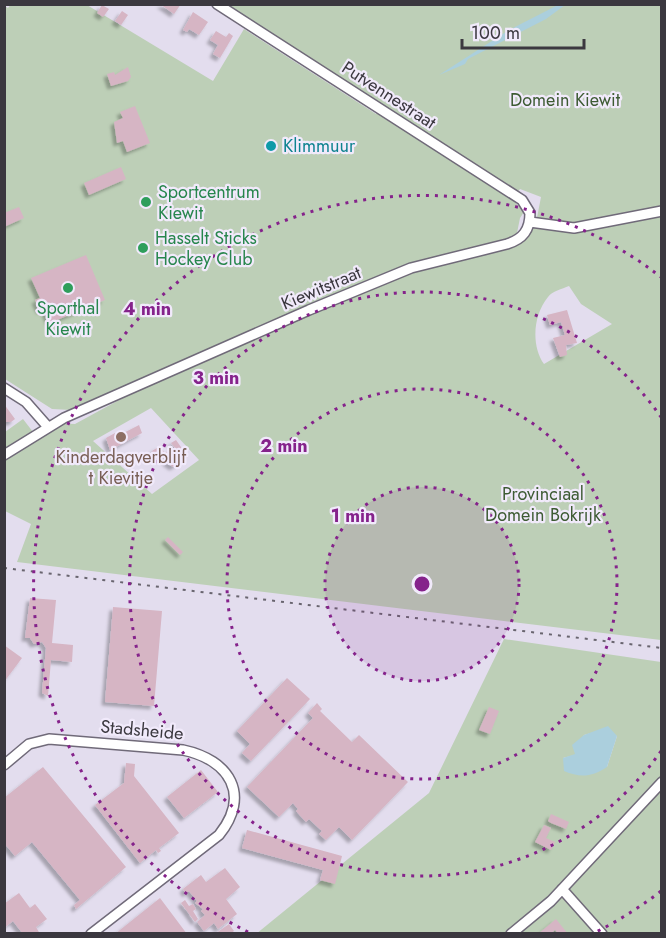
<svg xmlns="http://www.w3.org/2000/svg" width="666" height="938" font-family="Jost,sans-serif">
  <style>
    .green { fill: #bdcfb7; fill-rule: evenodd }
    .water { fill: #abcfdd }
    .building { fill: #d6b5c4; filter: url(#shadow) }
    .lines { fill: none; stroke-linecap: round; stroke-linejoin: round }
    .minor-casing { stroke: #706a79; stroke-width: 12 }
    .minor { stroke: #fff; stroke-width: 9 }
    .rail { stroke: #69656f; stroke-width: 2; stroke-dasharray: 3 6; stroke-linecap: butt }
    .ring { fill: none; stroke: #85228b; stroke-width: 3; stroke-dasharray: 3 6 }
    .culture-dot { fill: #0f9aa8; stroke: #f1eafb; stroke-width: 2 }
    .leisure-dot { fill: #2e9e5b; stroke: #f1eafb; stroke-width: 2 }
    .education-dot { fill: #8d6e63; stroke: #f1eafb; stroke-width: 2 }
    .labels { text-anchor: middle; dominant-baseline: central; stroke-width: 4.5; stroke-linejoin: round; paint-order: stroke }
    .street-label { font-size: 18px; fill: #3b383f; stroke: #f1eafb }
    .park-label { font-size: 18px; fill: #3d5b33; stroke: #f1eafb }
    .culture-label { font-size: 18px; fill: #0d838f; stroke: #f1eafb; text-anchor: start }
    .leisure-label { font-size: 18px; fill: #27864d; stroke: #f1eafb; text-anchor: start }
    .education-label { font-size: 18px; fill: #785e54; stroke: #f1eafb }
    .centre { fill: #85228b; stroke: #f1eafb; stroke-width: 3 }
    .ring-label { font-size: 18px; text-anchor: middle; font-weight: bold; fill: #85228b; stroke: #f1eafb; stroke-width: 4.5; stroke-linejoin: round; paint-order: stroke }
  </style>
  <defs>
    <filter id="shadow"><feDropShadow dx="-3.5" dy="3.5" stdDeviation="1.5" flood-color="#0004"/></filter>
  </defs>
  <rect width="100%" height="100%" fill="#e3ddee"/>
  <path class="green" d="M11 4 87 5 213 81 244 29 376 114 383 106 226 5H661V640L17 562 31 524 5 511V432L23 419 33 432 48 423 75 424 143 387 299 311 72 410 52 409 5 379V6L8 8ZM520 189 541 197 535 228 517 233 520 218 524 212 512 199ZM569 286 581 304 612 324 544 364C531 346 533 315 548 297 552 291 562 289 569 286ZM151 408 199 460 152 494 93 441Z
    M504 639 661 662V933L256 934 429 793ZM595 732 617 736 607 767 563 758 575 755 584 735Z"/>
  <path class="water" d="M558 5H565L546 19 468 59 465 64 439 75 509 30Z
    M608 726 617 736 607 767C592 777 580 778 564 771L563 758 575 754 572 745 584 735Z"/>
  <path class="building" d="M160 4H181L174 14Z
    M102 5 109 9 103 17 97 13Z
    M122 11 128 15 121 25 115 21Z
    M193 12 208 22 199 35 189 29 187 32 183 30Z
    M216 31 226 37 229 33 233 36 220 58 213 54 218 45 210 40Z
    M128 67 131 77 128 81 111 86 107 74 114 72 115 75Z
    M135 106 150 143 127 152 123 141 117 143 114 122 123 118 120 112Z
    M121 167 126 179 89 195 84 183Z
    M19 207 24 218 4 227V213Z
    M86 255 105 300 50 323 44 309 40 311 35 300 40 298 31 278Z
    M567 310 577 343 566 345 567 355 560 357 553 338 565 335 561 322 550 325 547 315Z
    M4 404 15 419 11 422H4Z
    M139 425 142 433 110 450 106 438 115 433 116 437Z
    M176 440 188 457 173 467 165 461 168 460 164 453 175 448 171 443Z
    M160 446 164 452 156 457 152 451Z
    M168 537 183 552 180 555 165 540Z
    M30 598 56 600 52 643 73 645 72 662 51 660 48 696 42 693 46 648 42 642 34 644 30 638H25Z
    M113 607 162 611 154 706 105 702Z
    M4 645 22 658 4 682Z
    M287 678 310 699 251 761 242 753 250 744 237 731Z
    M317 703 322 709 320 711 352 742 359 735 408 782 352 840 339 827 326 840 319 834 322 831 309 819 306 822 296 811 298 809 293 803 279 817 247 787 313 718 308 713Z
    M489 707 499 711 490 734 479 730Z
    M126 763 135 764 134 776 179 833 159 848 161 851 158 853 156 850 140 863 95 805 124 783Z
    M43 767 126 867 76 909 74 905 80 900 32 842 15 856 4 843V798Z
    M201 770 218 792 184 818 167 797Z
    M551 814 569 822 566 829 551 823 548 821Z
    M544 825 551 828 546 838 555 842 551 850 535 842Z
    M247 830 342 856 335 884 320 880 323 870 242 848Z
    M225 868 240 887 226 899 237 914 218 929 214 923 204 931 197 922 205 915 201 911 203 909 195 903 197 901 189 891 186 894 183 889 201 875 206 882Z
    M19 893 30 908 35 904 47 919 36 927 40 934H23L13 921 4 928V904Z
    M160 898 187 934H115Z
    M185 900 189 906 193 904 196 909 193 911 198 919 195 922 181 903Z
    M556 919 568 934H558L555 930 551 934H538Z
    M229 924 234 931 230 934H215Z"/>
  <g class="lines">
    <g class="minor-casing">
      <path id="minor" d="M530 222 574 228 662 211
        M4 388 26 402 48 427
        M4 455 64 418 309 310 411 268 507 244C523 239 530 230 530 213L522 200 217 4
        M4 765 29 744 49 739 183 750C230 760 251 795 219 835L91 934
        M562 889 602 934
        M511 934 551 901 662 782"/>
    </g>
    <use href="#minor" class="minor"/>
    <path class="rail" d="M4 568 662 648"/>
  </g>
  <circle cx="422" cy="584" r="97" fill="#85228b" fill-opacity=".12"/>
  <g class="ring">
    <circle cx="422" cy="584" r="97"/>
    <circle cx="422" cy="584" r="195"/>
    <path d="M661 751A292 292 0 1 1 661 417"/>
    <path d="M661 891A389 389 0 0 1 596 932M248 932A389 389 0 1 1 661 277"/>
  </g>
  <circle class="culture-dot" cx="271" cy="146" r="6"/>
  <g class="leisure-dot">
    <circle cx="146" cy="202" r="6"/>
    <circle cx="143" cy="248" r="6"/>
    <circle cx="68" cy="288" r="6"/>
  </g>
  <circle class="education-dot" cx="121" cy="437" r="6"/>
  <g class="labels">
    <g class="street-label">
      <text transform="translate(389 95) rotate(33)">Putvennestraat</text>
      <text transform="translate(321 288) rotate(-23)">Kiewitstraat</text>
      <text transform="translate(142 730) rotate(5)">Stadsheide</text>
    </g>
    <g class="park-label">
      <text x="565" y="100">Domein Kiewit</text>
      <text x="543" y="494">Provinciaal<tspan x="543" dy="21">Domein Bokrijk</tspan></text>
    </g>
    <g class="culture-label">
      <text x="283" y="146">Klimmuur</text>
    </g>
    <g class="leisure-label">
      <text x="158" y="192">Sportcentrum<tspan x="158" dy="21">Kiewit</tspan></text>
      <text x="155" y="238">Hasselt Sticks<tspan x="155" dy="21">Hockey Club</tspan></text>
      <text x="68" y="308" text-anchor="middle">Sporthal<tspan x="68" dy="21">Kiewit</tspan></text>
    </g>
    <g class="education-label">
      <text x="121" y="457">Kinderdagverblijf<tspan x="121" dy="21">t Kievitje</tspan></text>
    </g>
  </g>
  <circle cx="422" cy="584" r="9" class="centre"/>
  <g class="ring-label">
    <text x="147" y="315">4 min</text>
    <text x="216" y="384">3 min</text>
    <text x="284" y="452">2 min</text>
    <text x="353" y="522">1 min</text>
  </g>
  <rect width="666" height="938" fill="none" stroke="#3b383f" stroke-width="12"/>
  <path d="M462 39v9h122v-9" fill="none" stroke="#3b383f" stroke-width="3"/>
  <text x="471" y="39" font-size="18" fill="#3b383f" stroke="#f1eafb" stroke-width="4.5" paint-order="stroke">100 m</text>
</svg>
